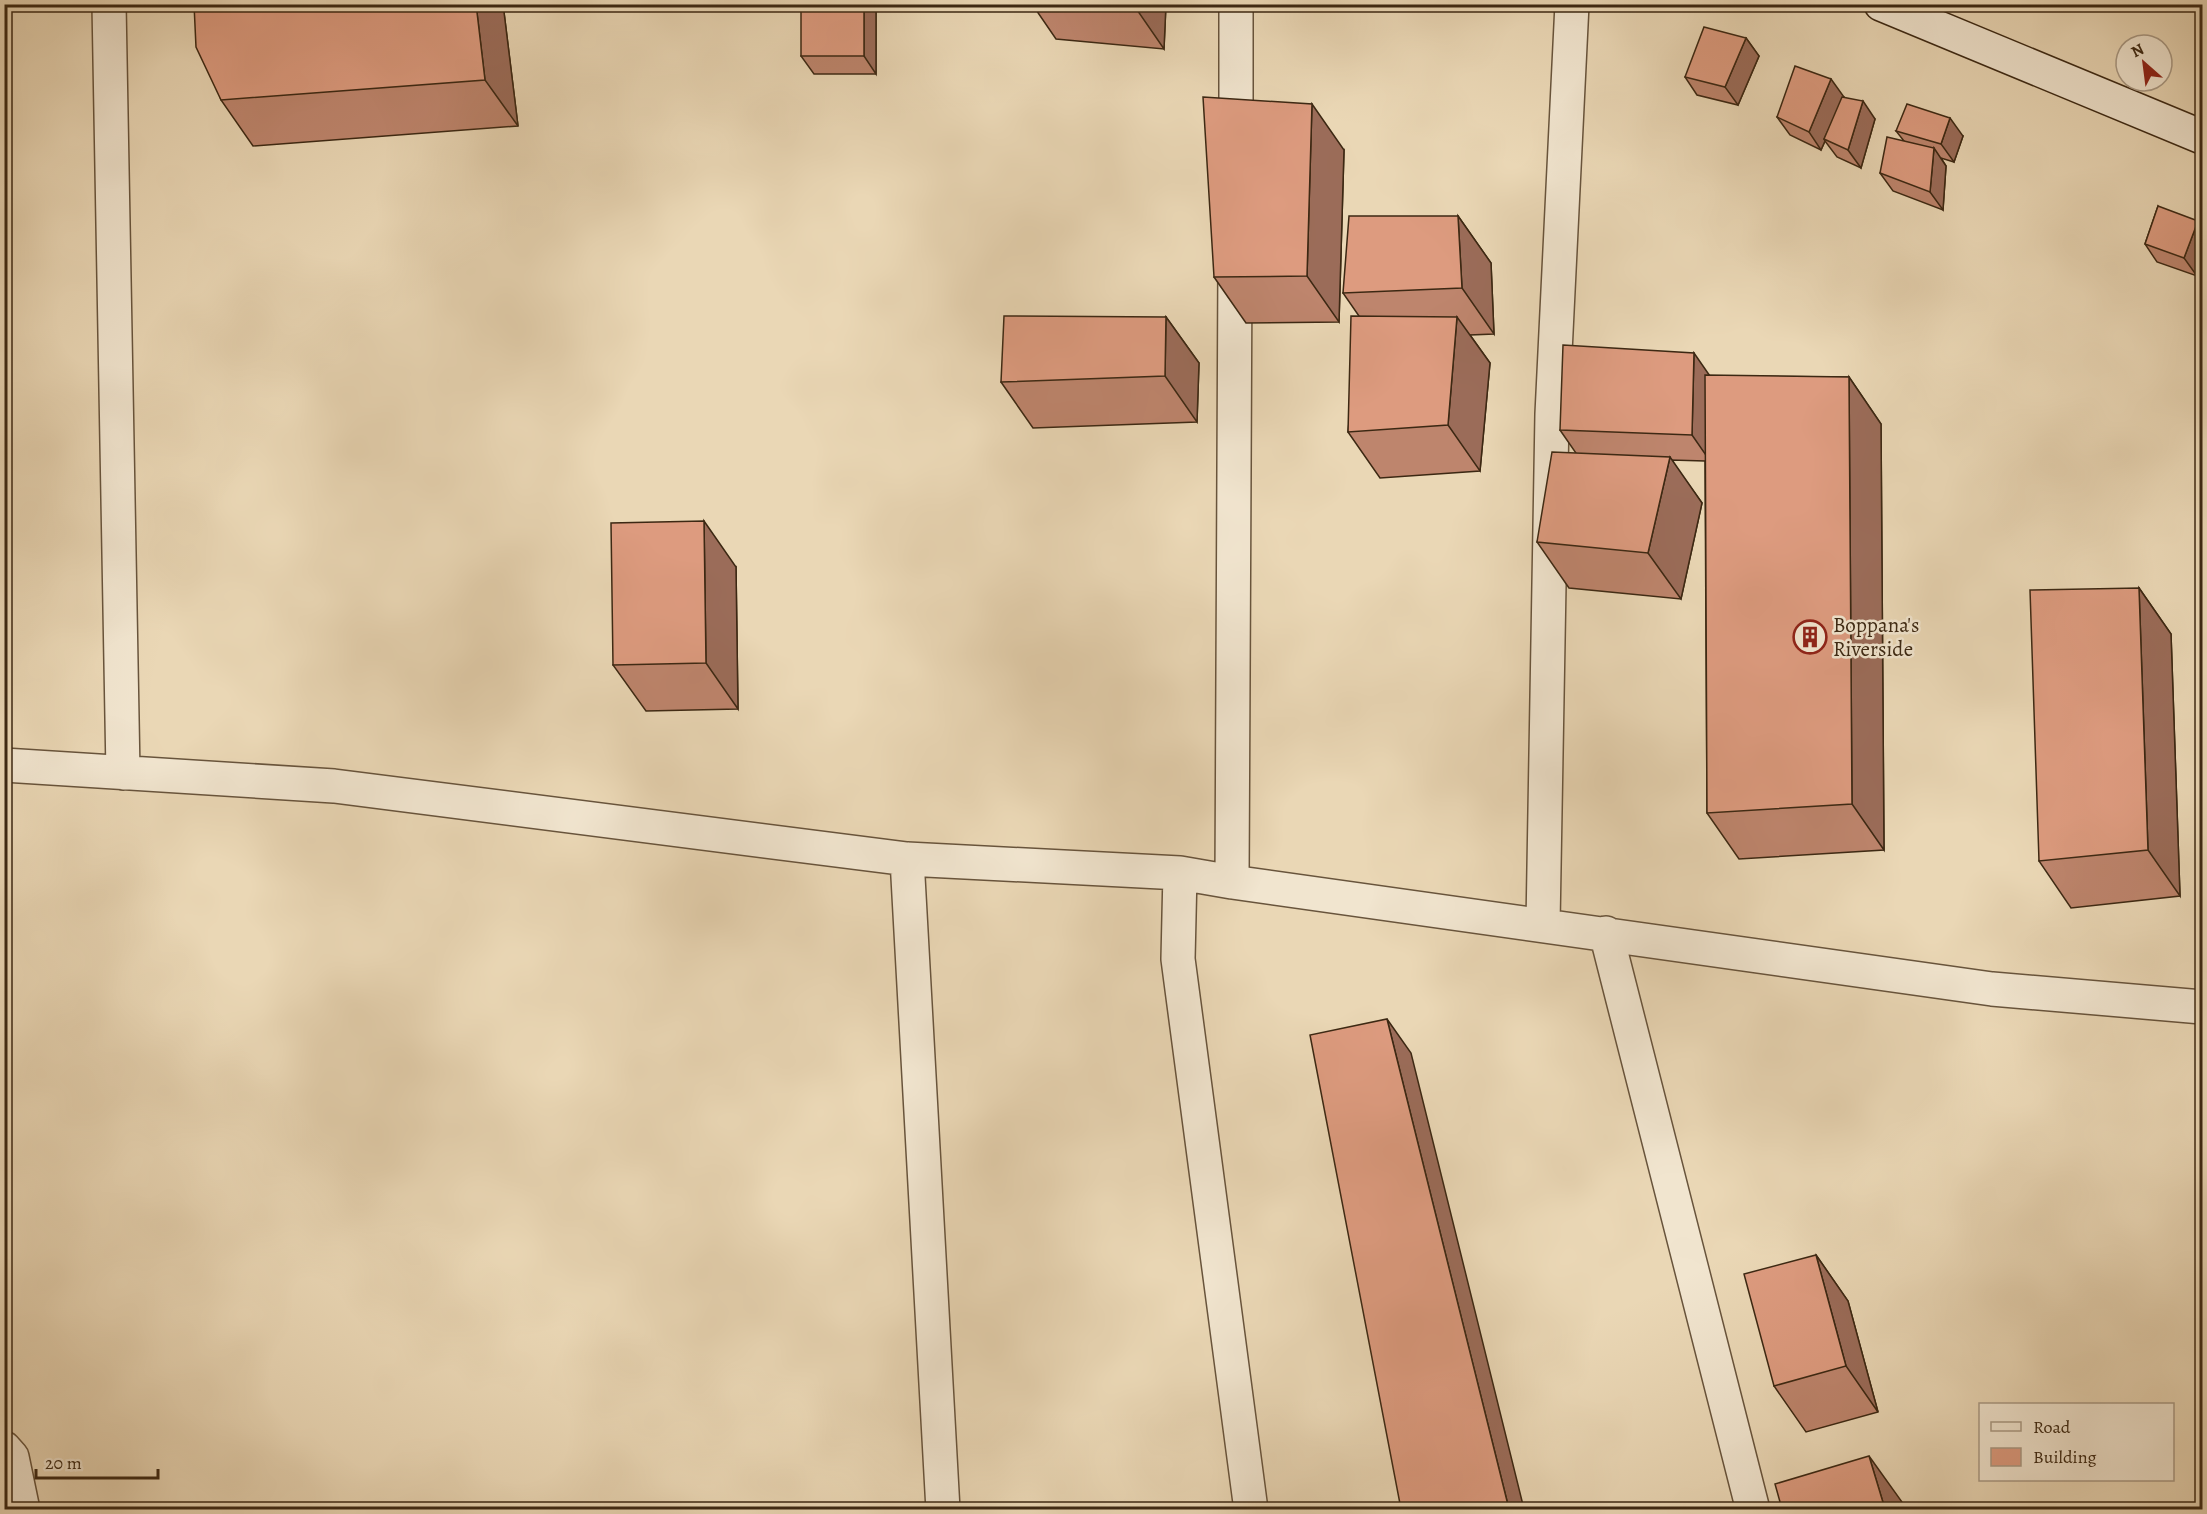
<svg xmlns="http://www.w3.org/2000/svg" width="2207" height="1514" font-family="Alegreya,serif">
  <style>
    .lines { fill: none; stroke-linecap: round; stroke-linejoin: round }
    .street-casing { stroke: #68543c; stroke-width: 36 }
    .secondary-casing { stroke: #3c2813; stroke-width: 36 }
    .street { stroke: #f1e5cf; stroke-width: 33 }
    .secondary { stroke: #f1e5cf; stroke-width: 33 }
    .wall { fill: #be856d; stroke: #3c2813; stroke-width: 1.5 }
    .shaded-wall { fill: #9b6c59; stroke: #3c2813; stroke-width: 1.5 }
    .building { fill: #dd9b7f; stroke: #3c2813; stroke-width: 1.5 }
    .labels { text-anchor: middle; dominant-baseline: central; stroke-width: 5; stroke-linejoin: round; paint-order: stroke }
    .poi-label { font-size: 21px; fill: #3c2813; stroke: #f1e5cf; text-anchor: start }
  </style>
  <rect width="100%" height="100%" fill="#ead7b5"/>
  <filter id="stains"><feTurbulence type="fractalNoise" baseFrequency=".00333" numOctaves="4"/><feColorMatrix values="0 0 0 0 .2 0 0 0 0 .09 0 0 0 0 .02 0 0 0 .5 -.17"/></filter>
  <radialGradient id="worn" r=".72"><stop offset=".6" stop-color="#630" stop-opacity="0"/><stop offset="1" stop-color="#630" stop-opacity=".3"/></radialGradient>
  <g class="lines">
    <g class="street-casing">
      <path id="street" d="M109 4 123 773
        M1236 143V4
        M4 765 334 786 907 859 1180 873 1232 882 1992 989 2202 1007
        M907 859 943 1510
        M1180 873 1178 959 1251 1510
        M1232 882 1235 263
        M1543 924 1552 414 1572 4
        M1606 933 1753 1510
        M4 1448 12 1457 23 1510"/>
    </g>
    <g class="secondary-casing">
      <path id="secondary" d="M1881 4 2202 137"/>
    </g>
    <use href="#street" class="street"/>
    <use href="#secondary" class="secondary"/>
  </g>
  <path class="wall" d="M194 4H503L518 126 253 146 221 100Z
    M876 4V74H814L801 56Z
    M1032 4H1166L1164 49 1056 39Z
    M1746 38 1759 56 1738 105 1697 95 1685 77Z
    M1844 97 1875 119 1861 168 1837 157 1825 141 1821 150 1790 135 1777 117Z
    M1896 131 1963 136 1954 162 1941 158 1946 166 1943 210 1893 191 1880 173 1904 141Z
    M1344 150 1339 322 1246 323 1214 277Z
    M2158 206 2197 276 2157 262 2145 244Z
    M1458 216 1491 263 1494 334 1470 335 1490 363 1480 471 1380 478 1348 432 1359 316 1343 293Z
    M1166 317 1199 363 1197 422 1033 428 1001 382Z
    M1710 376 1849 377 1881 424 1884 850 1739 859 1707 813 1705 461 1671 460 1702 503 1681 599 1569 588 1537 542 1576 453 1560 430Z
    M736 567 738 709 646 711 613 665Z
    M2139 588 2171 634 2180 896 2071 908 2039 861Z
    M1816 1255 1848 1301 1878 1412 1806 1432 1774 1386Z"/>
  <path class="shaded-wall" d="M476 4H503L518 126 485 80Z
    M864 4H876V74L864 56Z
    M1133 4H1166L1164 49Z
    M1746 38 1759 56 1738 105 1725 87Z
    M1831 79 1844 97 1824 139 1825 141 1821 150 1809 132Z
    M1863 101 1875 119 1861 168 1848 150Z
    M1312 104 1344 150 1339 322 1307 276Z
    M1950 118 1963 136 1954 162 1941 144Z
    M1934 148 1946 166 1943 210 1930 192Z
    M1458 216 1491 263 1494 334 1462 288Z
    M2198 221 2202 227V261L2197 276 2184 258Z
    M1166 317 1199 363 1197 422 1165 376Z
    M1457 317 1490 363 1480 471 1448 425Z
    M1694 353 1712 379 1710 461 1692 435Z
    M1849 377 1881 424 1884 850 1852 804Z
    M1670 457 1702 503 1681 599 1648 553Z
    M704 521 736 567 738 709 706 663Z
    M2139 588 2171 634 2180 896 2148 850Z
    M1387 1019 1411 1053 1524 1509H1509Z
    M1816 1255 1848 1301 1878 1412 1846 1366Z
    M1869 1456 1902 1502 1904 1509H1885Z"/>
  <path class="building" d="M194 4H476L485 80 221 100 196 47Z
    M801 4H864V56H801Z
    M1704 27 1746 38 1725 87 1685 77Z
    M1795 66 1831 79 1809 132 1777 117Z
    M1203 97 1312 104 1307 276 1214 277Z
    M1842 97 1863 101 1848 150 1824 139Z
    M1907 104 1950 118 1941 144 1896 131Z
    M1887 137 1934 148 1930 192 1880 173Z
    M2158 206 2198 221 2184 258 2145 244Z
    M1349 216H1458L1462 288 1343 293Z
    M1004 316 1166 317 1165 376 1001 382Z
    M1351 316 1457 317 1448 425 1348 432Z
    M1563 345 1694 353 1692 435 1560 430Z
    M1705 375 1849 377 1852 804 1707 813Z
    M2198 422H2202V678Z
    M1552 452 1670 457 1648 553 1537 542Z
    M704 521 706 663 613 665 611 523Z
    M2139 588 2148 850 2039 861 2030 590Z
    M1387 1019 1509 1509H1401L1310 1035Z
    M1816 1255 1846 1366 1774 1386 1744 1274Z
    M1869 1456 1885 1509H1782L1775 1484Z"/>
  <defs>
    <g id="building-ring" transform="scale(1.725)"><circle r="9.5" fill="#f1e5cf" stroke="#8f2418" stroke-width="1.5"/><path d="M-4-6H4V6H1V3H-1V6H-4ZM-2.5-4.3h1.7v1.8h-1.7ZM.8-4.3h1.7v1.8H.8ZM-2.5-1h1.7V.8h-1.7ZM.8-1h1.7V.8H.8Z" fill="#8f2418"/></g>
  </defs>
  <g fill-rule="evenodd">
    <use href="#building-ring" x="1810" y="637"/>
  </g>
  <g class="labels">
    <g class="poi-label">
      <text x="1833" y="625">Boppana's<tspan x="1833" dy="24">Riverside</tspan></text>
    </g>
  </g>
  <rect width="2207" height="1514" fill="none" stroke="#ead7b5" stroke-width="24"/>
  <rect x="6" y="6" width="2195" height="1502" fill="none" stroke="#3c2813" stroke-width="3"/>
  <rect x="12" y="12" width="2183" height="1490" fill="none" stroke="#3c2813" stroke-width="1.5"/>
  <rect x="1979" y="1403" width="195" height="78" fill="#f1e5cf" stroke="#a99984" stroke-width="1.5"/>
  <rect x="1991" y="1422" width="30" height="9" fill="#f1e5cf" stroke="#a99984" stroke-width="1.5"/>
  <text x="2033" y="1433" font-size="18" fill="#3c2813">Road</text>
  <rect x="1991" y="1448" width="30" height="18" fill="#dd9b7f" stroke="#a99984" stroke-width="1.5"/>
  <text x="2033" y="1463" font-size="18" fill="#3c2813">Building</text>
  <g transform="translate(2144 63) rotate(332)"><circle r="28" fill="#f1e5cf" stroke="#a99984" stroke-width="1.5"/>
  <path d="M0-4.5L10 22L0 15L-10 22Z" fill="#8f2418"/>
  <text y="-9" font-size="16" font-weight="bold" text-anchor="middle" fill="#3c2813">N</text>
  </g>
  <path d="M36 1469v9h122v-9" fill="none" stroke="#3c2813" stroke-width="3"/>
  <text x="45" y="1469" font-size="18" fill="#3c2813" stroke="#f1e5cf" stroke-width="4.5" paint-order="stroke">20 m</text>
  <rect width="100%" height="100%" filter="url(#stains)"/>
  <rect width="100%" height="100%" fill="url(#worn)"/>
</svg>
